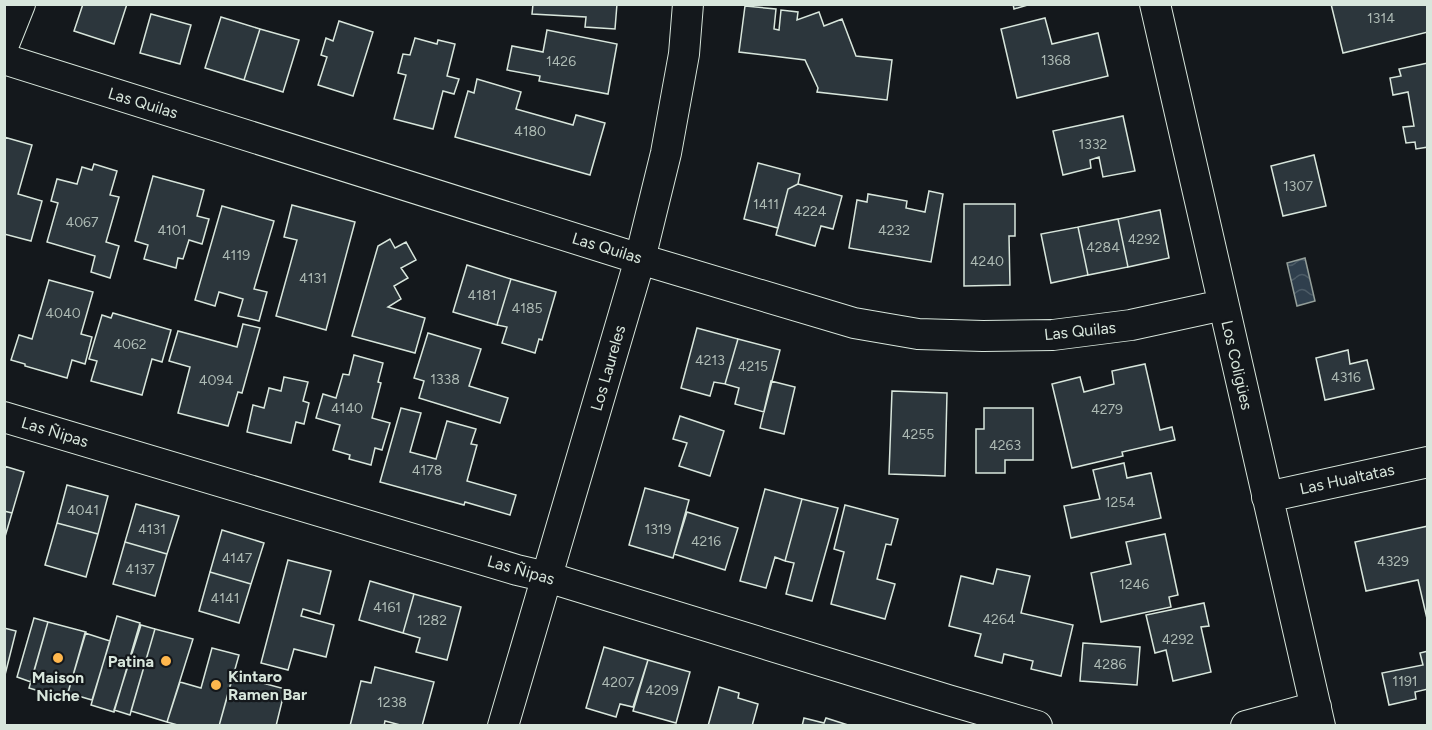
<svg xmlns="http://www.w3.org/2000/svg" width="1432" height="730" font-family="Figtree,sans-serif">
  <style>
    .water { fill: url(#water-waves); stroke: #939e99; stroke-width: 1.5 }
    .building { fill: #2c363c; stroke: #d8e6dc; stroke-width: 1.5 }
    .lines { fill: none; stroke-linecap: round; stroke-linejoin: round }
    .minor-casing { stroke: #d8e6dc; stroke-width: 32 }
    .minor { stroke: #14181c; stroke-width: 30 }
    .poi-dot { fill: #ffb74d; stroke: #14181c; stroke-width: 2 }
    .labels { text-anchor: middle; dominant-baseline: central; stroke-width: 4.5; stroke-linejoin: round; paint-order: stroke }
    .number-label { font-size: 14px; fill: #adbab4 }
    .street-label { font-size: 16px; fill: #d8e6dc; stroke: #14181c }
    .poi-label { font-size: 16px; font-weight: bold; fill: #d8e6dc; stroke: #14181c; text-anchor: end }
  </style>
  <defs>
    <pattern id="water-waves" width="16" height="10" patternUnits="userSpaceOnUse" patternTransform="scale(1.5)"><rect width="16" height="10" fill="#2f3f4d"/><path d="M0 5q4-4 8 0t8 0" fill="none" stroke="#4c5b66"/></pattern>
  </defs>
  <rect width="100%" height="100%" fill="#14181c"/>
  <path class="water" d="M1305 258 1315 301 1297 306 1287 263Z"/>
  <path class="building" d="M83 4H127L114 44 74 31Z
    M533 4H617L615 29 585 27 586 17 532 14Z
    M1013 4H1031L1014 9Z
    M1331 4H1428V32L1343 53Z
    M745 6 776 9 774 29 779 30 781 10 798 12 797 20 819 12 824 26 842 19 856 56 892 60 887 100 817 92 818 88 805 60 739 52Z
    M151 14 191 25 180 64 140 53Z
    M221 17 260 29 244 80 205 68Z
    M1045 18 1052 44 1098 33 1108 76 1017 98 1001 29Z
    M339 21 373 32 353 96 318 85 327 57 321 55 326 38 333 41Z
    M260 29 299 40 283 92 244 80Z
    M547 30 617 44 608 94 539 81 540 76 507 70 512 46 543 52Z
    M415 38 437 44 438 40 455 44 447 76 459 79 454 94 443 91 433 129 394 119 406 75 398 73 403 54 410 55Z
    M1428 63V147L1416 149 1415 142 1406 143 1403 127 1414 126 1408 92 1393 95 1390 78 1401 76 1399 69Z
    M477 79 521 92 516 109 573 125 576 115 605 123 590 175 455 137 468 91 474 93Z
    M1123 116 1135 171 1103 177 1099 157 1090 160 1091 168 1063 175 1053 131Z
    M4 137 32 145 18 194 42 201 31 241 4 234Z
    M1314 155 1326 206 1283 216 1271 166Z
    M758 163 800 174 798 184 788 189 778 228 744 219Z
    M94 164 117 171 110 195 119 197 106 242 119 246 110 278 91 272 95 256 47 242 58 203 51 201 57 179 77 184 82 167 92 170Z
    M153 176 204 190 197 216 209 219 202 244 189 240 183 259 178 258 176 268 144 259 148 245 135 241Z
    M798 184 842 196 833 229 821 226 815 246 776 235 788 189Z
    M929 191 943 194 931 262 849 248 857 200 867 202 868 194 907 201 906 208 925 212Z
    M964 204H1015V236H1009L1010 285 964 286Z
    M292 205 355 222 326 330 276 316 297 240 284 237Z
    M222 206 274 221 254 289 267 292 259 321 238 316 243 299 219 292 215 306 195 300Z
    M1160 210 1169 258 1128 267 1118 219Z
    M1118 219 1128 267 1088 275 1078 227Z
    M1078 227 1088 275 1051 283 1041 234Z
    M390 239 395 248 406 242 416 260 401 268 408 278 394 286 401 299 388 307 425 318 415 353 352 336 378 246Z
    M467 265 511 279 497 325 453 312Z
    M511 279 556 292 542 340 539 339 535 353 502 343 507 327 497 325Z
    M49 280 93 292 81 334 92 337 85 364 72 360 67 378 25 366V364L11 360 19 335 32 339Z
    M113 313 171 330 162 362 152 359 142 395 91 381 97 361 89 359 102 315 111 318Z
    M243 324 260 328 242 393 238 392 228 426 178 413 190 367 169 361 178 331 237 347Z
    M697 328 738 339 725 384 714 382 710 396 681 388Z
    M428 333 481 349 469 386 508 398 500 423 419 398 424 381 414 378Z
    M738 339 780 350 764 412 735 404 739 388 725 384Z
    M1348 350 1350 364 1367 360 1374 389 1325 400 1316 358Z
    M354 355 383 363 378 382 381 383 372 418 390 423 382 450 375 448 371 465 349 459 350 455 333 450 340 425 316 418 323 394 336 398 343 374 349 375Z
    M1145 364 1160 430 1172 427 1175 440 1122 452 1123 456 1072 468 1052 384 1080 377 1084 392 1114 384 1112 371Z
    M284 377 308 382 303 401 309 403 304 424 296 422 291 443 247 432 253 405 264 408 269 388 281 391Z
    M771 381 795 387 784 434 760 428Z
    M892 391 947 393 945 476 889 474Z
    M401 408 421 413 410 452 436 459 447 421 476 429 471 444 477 445 467 481 516 495 510 515 465 502 464 505 380 482Z
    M984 408H1033V460H1005V473H976V429H984Z
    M680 416 724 431 710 476 679 466 687 443 673 439Z
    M1124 463 1127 478 1151 473 1161 518 1071 538 1064 506 1100 499 1093 470Z
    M4 466 24 472 12 513 4 511Z
    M67 485 108 496 98 534 57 523Z
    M645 488 689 500 673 558 629 545Z
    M765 489 802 499 785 561 775 557 766 588 740 581Z
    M802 499 838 508 812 601 786 594 794 563 785 561Z
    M136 504 179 516 167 554 125 542Z
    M845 505 898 519 891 545 886 544 877 579 895 584 885 619 831 604 844 552 834 549Z
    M4 511 12 513 4 540Z
    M687 512 738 528 725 570 674 554Z
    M57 523 98 534 86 577 45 565Z
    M1428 526V623L1418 580 1366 591 1355 542Z
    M222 530 264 543 251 584 210 572Z
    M1165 534 1178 595 1169 597 1171 607 1101 622 1091 573 1131 564 1126 542Z
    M125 542 167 554 155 596 113 584Z
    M288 560 331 571 320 614 303 609 301 616 334 625 326 657 294 649 288 670 261 663Z
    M997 569 1030 576 1021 613 1073 625 1061 676 1031 669 1033 661 1004 654 1002 663 975 656 981 634 949 626 961 576 993 584Z
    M210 572 251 584 239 623 199 611Z
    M370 581 414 594 403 633 359 620Z
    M414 594 461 607 447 660 416 652 420 638 403 633Z
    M1204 603 1209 626 1201 627 1211 672 1173 681 1166 650 1155 653 1146 615Z
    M117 616 140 623 114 712 91 705Z
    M34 618 48 622 31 682 17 677Z
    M48 622 86 632 66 699 29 688Z
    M141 625 155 629 130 715 114 710Z
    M4 628 16 631 5 675H4Z
    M155 629 193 639 167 722 131 711Z
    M85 633 110 641 92 700 68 693Z
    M1083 643 1140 647 1137 685 1080 681Z
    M604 647 648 660 633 707 620 704 616 717 586 708Z
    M212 648 239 655 219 726H181L167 722 180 682 201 688Z
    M1428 651V689L1415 692 1416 699 1389 705 1382 673 1423 665 1420 653Z
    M648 660 690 672 676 723 633 711Z
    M375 667 434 682 422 726H404L385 721 384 726H350L361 681 371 683Z
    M233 675 285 689 276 726H219Z
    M719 687 739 693 738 698 758 704 752 726H708Z
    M804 718 824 723 826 718 848 725 802 726Z"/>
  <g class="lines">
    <g class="minor-casing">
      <path id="minor" d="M1155 4 1320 726
        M4 44 20 4
        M4 59 640 259 854 323 918 334 983 336 1053 335 1131 325 1223 305
        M4 417 517 570 547 577 948 700 1037 726
        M1267 497 1428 462
        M503 726 640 259 666 153 684 54 688 4
        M1246 726 1316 707"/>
    </g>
    <use href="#minor" class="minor"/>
  </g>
  <g class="poi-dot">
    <circle cx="58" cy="658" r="6"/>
    <circle cx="166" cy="661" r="6"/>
    <circle cx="216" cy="685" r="6"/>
  </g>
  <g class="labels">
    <g class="number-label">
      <text x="1381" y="18">1314</text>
      <text x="1056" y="60">1368</text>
      <text x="561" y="61">1426</text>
      <text x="530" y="131">4180</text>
      <text x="1093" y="144">1332</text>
      <text x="1298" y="186">1307</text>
      <text x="766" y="204">1411</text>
      <text x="810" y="211">4224</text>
      <text x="82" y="222">4067</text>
      <text x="172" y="230">4101</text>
      <text x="894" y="230">4232</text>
      <text x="1144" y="239">4292</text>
      <text x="1103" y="247">4284</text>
      <text x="236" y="255">4119</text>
      <text x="987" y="261">4240</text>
      <text x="313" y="278">4131</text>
      <text x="482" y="295">4181</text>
      <text x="527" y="308">4185</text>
      <text x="63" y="313">4040</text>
      <text x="130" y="344">4062</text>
      <text x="710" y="360">4213</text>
      <text x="753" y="366">4215</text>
      <text x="1346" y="377">4316</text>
      <text x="445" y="379">1338</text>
      <text x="216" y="380">4094</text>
      <text x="347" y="408">4140</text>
      <text x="1107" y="409">4279</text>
      <text x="918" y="434">4255</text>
      <text x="1005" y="445">4263</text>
      <text x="427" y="470">4178</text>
      <text x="1120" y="502">1254</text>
      <text x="83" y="510">4041</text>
      <text x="152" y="529">4131</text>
      <text x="658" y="529">1319</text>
      <text x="706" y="541">4216</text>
      <text x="237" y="558">4147</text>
      <text x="1393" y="561">4329</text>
      <text x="140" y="569">4137</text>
      <text x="1134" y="584">1246</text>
      <text x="225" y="598">4141</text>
      <text x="387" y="607">4161</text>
      <text x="999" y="619">4264</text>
      <text x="432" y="620">1282</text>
      <text x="1178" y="639">4292</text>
      <text x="1110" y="664">4286</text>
      <text x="1405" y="681">1191</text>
      <text x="618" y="682">4207</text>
      <text x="662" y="690">4209</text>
      <text x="392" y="702">1238</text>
    </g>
    <g class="street-label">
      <text transform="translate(143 103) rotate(17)">Las Quilas</text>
      <text transform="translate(607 248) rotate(17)">Las Quilas</text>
      <text transform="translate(1080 331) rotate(-6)">Las Quilas</text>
      <text transform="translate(1237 365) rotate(77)">Los Coligües</text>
      <text transform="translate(608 368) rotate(-74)">Los Laureles</text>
      <text transform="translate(55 432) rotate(17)">Las Ñipas</text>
      <text transform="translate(1347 479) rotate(-12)">Las Hualtatas</text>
      <text transform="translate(521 570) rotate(16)">Las Ñipas</text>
    </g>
    <g class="poi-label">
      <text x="154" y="661">Patina</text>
      <text x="228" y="676" text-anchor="start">Kintaro<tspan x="228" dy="18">Ramen Bar</tspan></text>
      <text x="58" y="677" text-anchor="middle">Maison<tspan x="58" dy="18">Niche</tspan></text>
    </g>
  </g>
  <rect width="1432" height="730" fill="none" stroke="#d8e6dc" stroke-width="12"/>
</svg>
